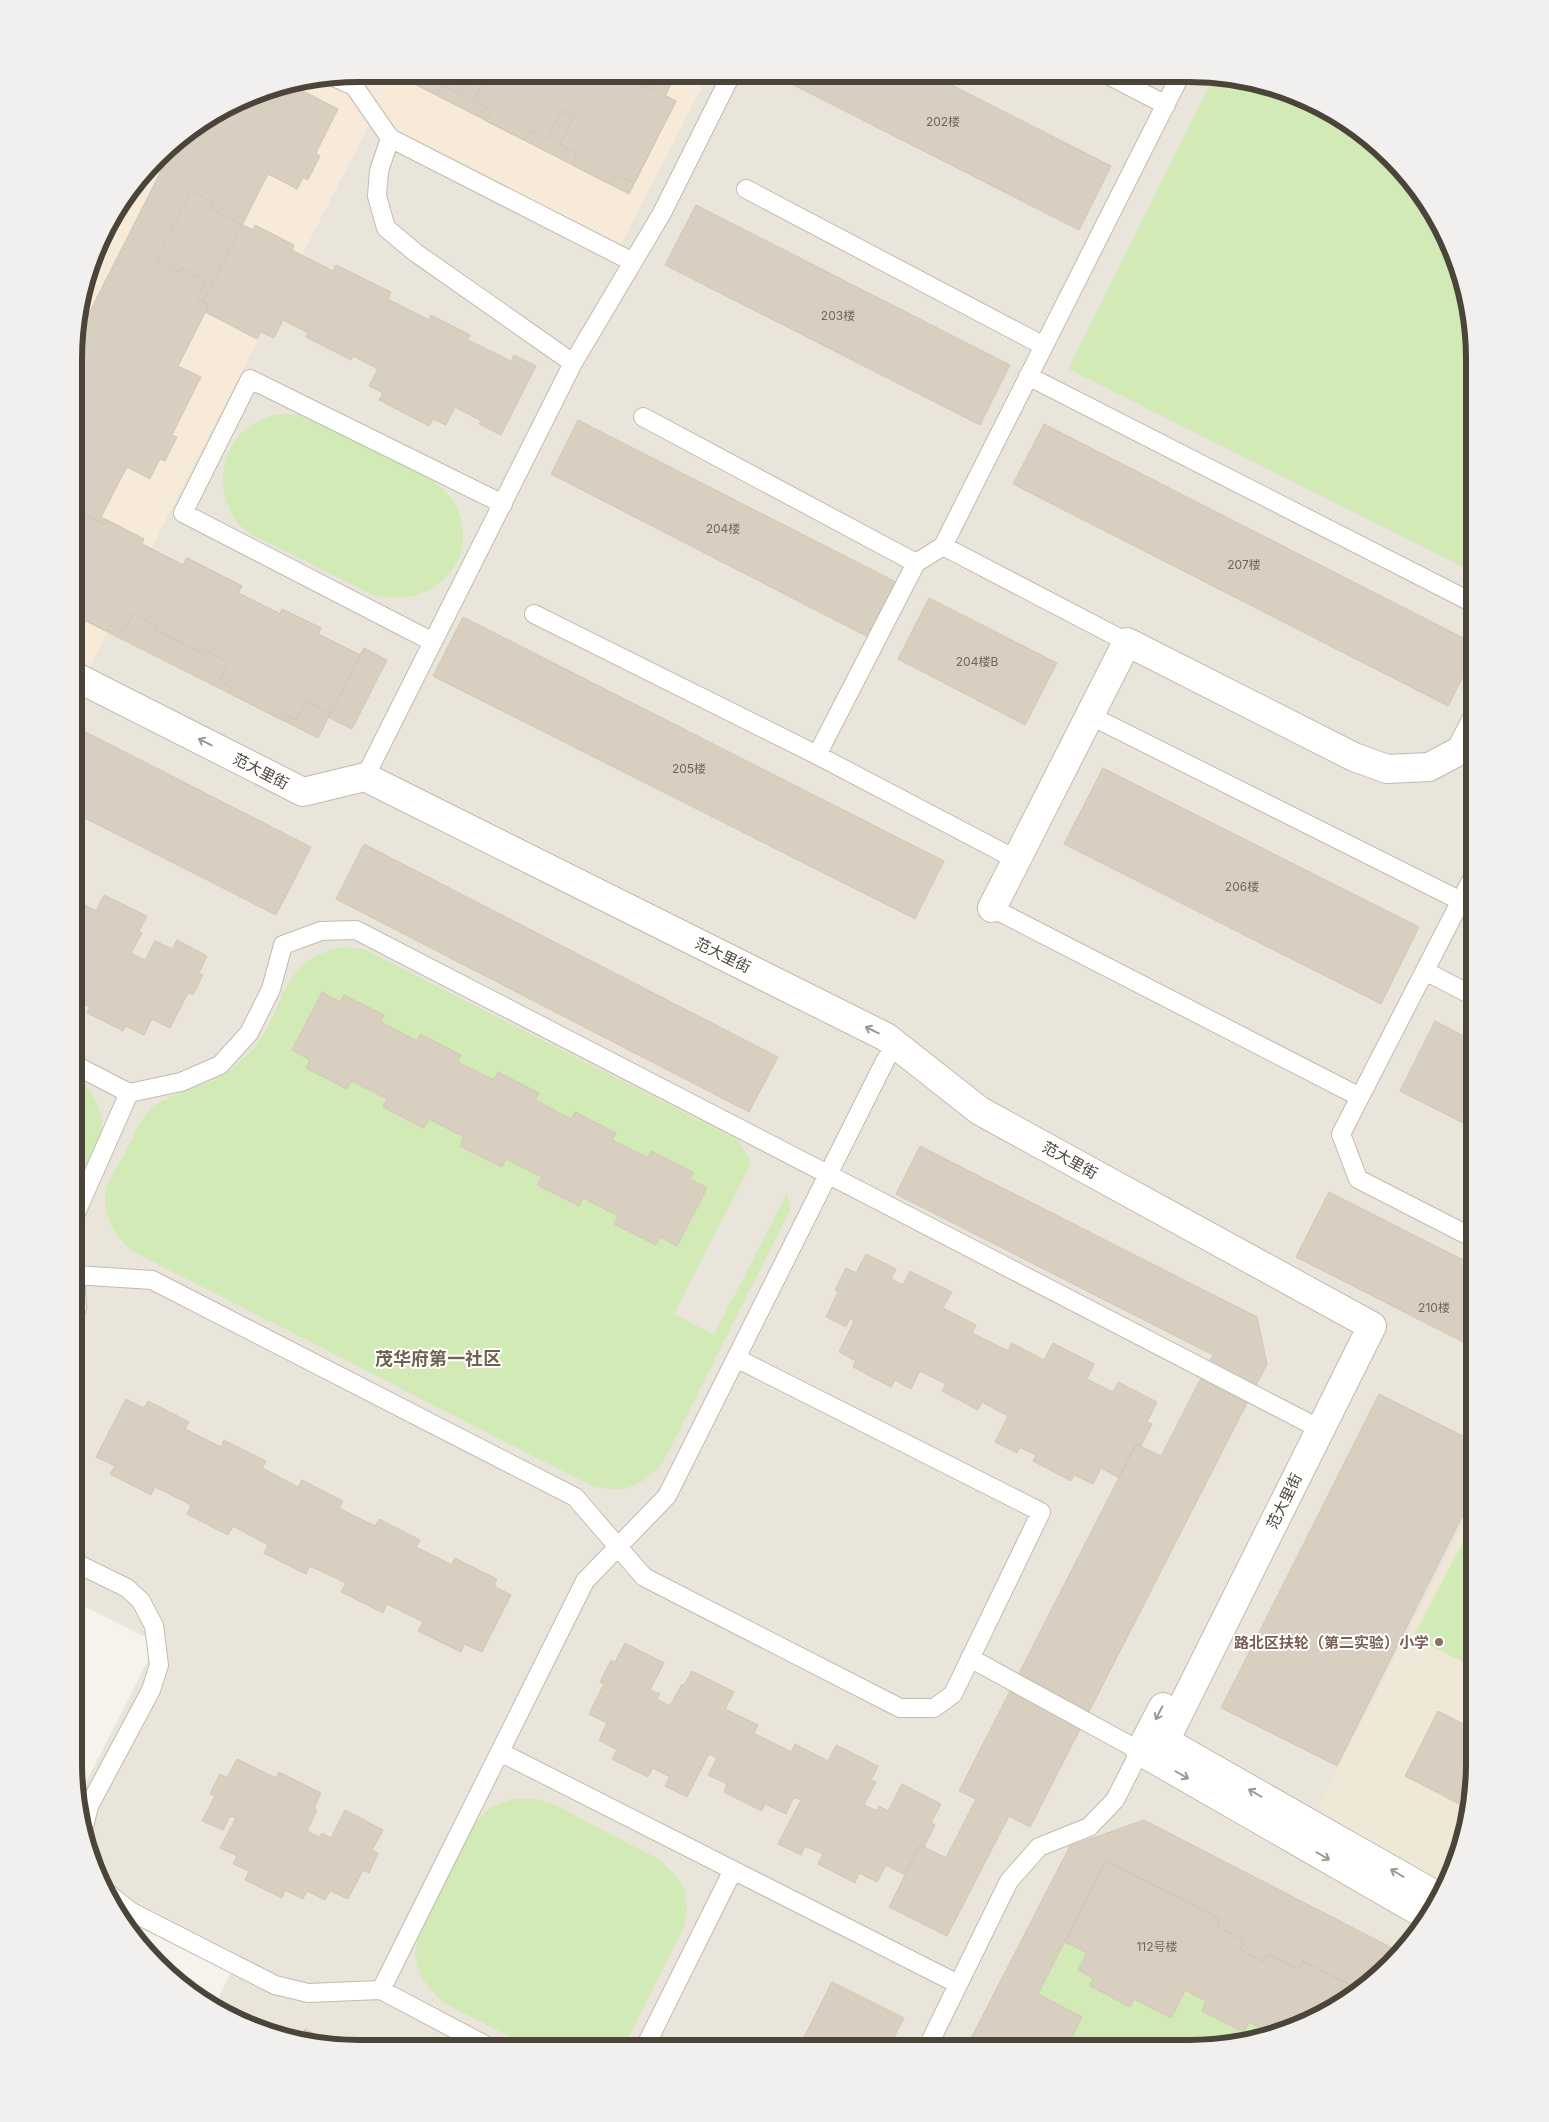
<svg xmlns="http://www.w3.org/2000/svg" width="1549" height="2122" font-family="Inter,'Noto Sans SC',sans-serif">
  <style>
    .residential { fill: #eae5da }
    .commercial { fill: #f7ead8 }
    .education { fill: #efe8d6 }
    .green { fill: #d2eab5 }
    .building { fill: #d8cfc1; stroke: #d3c7b4 }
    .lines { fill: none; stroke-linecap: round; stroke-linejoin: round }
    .lane-casing { stroke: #c2bbae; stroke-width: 20 }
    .street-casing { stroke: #c2bbae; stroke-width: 30 }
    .lane { stroke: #fff; stroke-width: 18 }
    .street { stroke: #fff; stroke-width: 28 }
    .oneway { stroke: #9c9892 }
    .education-dot { fill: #8d6e63; stroke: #fff; stroke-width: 2 }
    .labels { text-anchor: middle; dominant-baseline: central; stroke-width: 4; stroke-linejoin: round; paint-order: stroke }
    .number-label { font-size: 12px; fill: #6e675b }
    .street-label { font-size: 15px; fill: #4b4439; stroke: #fff }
    .education-label { font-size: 15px; font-weight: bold; fill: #785e54; stroke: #fff; text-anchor: end }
    .quarter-label { font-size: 18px; font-weight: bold; fill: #6e6250; stroke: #fff }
    .rim { fill: none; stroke: #4b4439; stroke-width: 6 }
  </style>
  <rect width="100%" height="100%" fill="#f6f3ec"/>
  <path class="residential" d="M359 74 1227 76 1299 96 1363 133 1405 171 1446 233 1466 286 1475 359V1503L1313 1819 1427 1922 1378 1978 1263 2039 1190 2048 322 2046 267 2033 214 2006 240 1955 101 1884 79 1819 77 1800 157 1643 74 1601 76 322 112 217 171 144 267 89Z"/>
  <path class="commercial" d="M359 74 708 75 618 250 369 125 76 694V322L112 217 171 144 267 89Z"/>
  <path class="education" d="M1475 1503V1782L1460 1855 1445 1886 1312 1819Z"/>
  <path class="green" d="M1214 76H1227L1299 96 1363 133 1405 171 1446 233 1466 286 1475 359V573L1068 369Z
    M278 414 299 415 316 420 433 481C443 489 453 498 458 510 480 566 427 610 374 595 345 581 317 567 288 552 271 544 248 536 236 521 223 503 220 479 226 459 236 431 251 422 278 414Z
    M344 947 364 949 738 1140 748 1157 750 1165 674 1314 714 1335 787 1193 790 1210 661 1466C636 1489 621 1495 588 1484L134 1252C117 1239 105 1220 105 1197 106 1181 120 1163 127 1149 134 1135 141 1118 152 1107 156 1103 162 1102 166 1099 189 1087 217 1084 237 1064 244 1057 255 1049 260 1040 286 998 286 956 344 947Z
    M75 1074C91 1088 103 1107 102 1129 101 1139 80 1174 75 1186Z
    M1475 1519V1668L1413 1637Z
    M513 1799H535L551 1803 660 1860 675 1875 685 1891 687 1910 684 1927 627 2040 620 2047 529 2046 444 2003 430 1989 420 1974 415 1953 419 1933 476 1822 491 1807Z
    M1090 1895 1316 2019 1263 2039 1190 2048H1010Z"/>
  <path class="building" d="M395 74 676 75 665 96 676 101 629 194Z
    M401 74H470L460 94 442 85 437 95 400 76Z
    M487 74H597L614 83 617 76 636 85 638 82 676 101 634 183 615 174 610 184 572 165 577 154 560 145 574 117 562 110 547 139 529 130 524 140 486 121 492 111 473 101Z
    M774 75H932L1111 166 1079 230Z
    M292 85 338 109 316 153 320 156 308 180 303 178 297 189 268 174 203 302 209 305 178 366 201 377 172 435 177 437 165 461 160 459 150 479 127 467 101 517 144 539 142 544 183 565 187 558 242 586 238 593 280 614 282 609 321 628 318 634 360 655 318 738 76 616V339L176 141 267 89Z
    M191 191 213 202 210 208 253 230 255 225 294 245 292 250 333 271 336 265 391 292 388 299 429 320 431 315 470 335 468 340 511 361 514 355 536 366 501 435 479 424 481 421 455 407 446 425 433 419 429 426 379 400 383 393 369 386 378 369 353 356 351 360 306 337 308 333 283 320 274 338 261 332 257 339 205 312 209 305 197 299 206 281 181 268 178 272 156 260Z
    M696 205 1010 365 980 425 665 265Z
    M578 420 896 582 868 637 551 474Z
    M1044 424 1475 644V653L1448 706 1013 484Z
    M76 510 103 524 105 519 144 539 142 544 183 565 187 558 242 586 238 593 280 614 282 609 321 628 318 634 360 655 364 648 387 660 352 729 328 717 330 714 306 701 296 720 283 713 280 719 229 693 232 687 219 681 228 662 204 649 201 653 156 630 158 626 133 614 124 632 110 625 107 631 76 616Z
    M929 598 1057 663 1025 725 898 659Z
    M463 617 944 861 915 919 433 676Z
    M76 727 311 847 276 915 75 813Z
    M1103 768 1419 927 1381 1004 1064 844Z
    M364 844 778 1057 749 1112 336 899Z
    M104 895 147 916 139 931 142 933 131 953 145 960 155 941 172 949 177 940 207 956 199 973 203 975 193 995 188 993 170 1028 152 1019 144 1035 126 1026 123 1031 87 1013 90 1007 75 1000V900L96 911Z
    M322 992 340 1002 344 995 384 1015 381 1022 417 1041 420 1034 461 1055 458 1062 494 1080 498 1072 539 1093 535 1100 571 1119 575 1112 616 1133 612 1140 648 1158 651 1151 693 1172 690 1179 707 1188 677 1246 660 1237 656 1245 614 1224 618 1216 583 1198 579 1206 537 1185 542 1177 506 1159 502 1167 460 1146 464 1137 429 1119 424 1128 383 1107 387 1099 351 1081 347 1089 306 1068 310 1060 292 1050Z
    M1435 1021 1475 1042V1129L1400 1091Z
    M920 1146 1257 1317 1267 1364 1030 1827 1009 1816 947 1936 889 1907 920 1845 946 1858 976 1799 959 1791 1136 1444 1161 1456 1213 1355 896 1194Z
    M1329 1192 1475 1266V1348L1296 1257Z
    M866 1254 896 1269 891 1279 903 1285 910 1271 952 1292 943 1308 976 1325 972 1333 1008 1351 1012 1343 1044 1360 1053 1343 1094 1364 1087 1379 1113 1392 1118 1382 1157 1402 1147 1422 1152 1424 1141 1446 1136 1444 1119 1478 1101 1468 1093 1484 1074 1475 1071 1481 1033 1461 1036 1455 1020 1447 1017 1453 995 1442 1008 1416 982 1402 978 1410 942 1391 946 1384 920 1371 911 1389 895 1380 891 1387 853 1367 856 1361 839 1352 854 1321 850 1319 846 1327 826 1317 838 1292 835 1290 846 1268 856 1273Z
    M1379 1394 1475 1442V1491L1337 1766 1221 1708Z
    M126 1399 144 1408 148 1401 189 1422 185 1429 221 1447 224 1440 266 1461 262 1468 298 1487 302 1480 343 1501 339 1508 375 1526 379 1519 420 1540 416 1547 452 1565 455 1558 497 1579 494 1586 511 1595 482 1652 464 1644 461 1652 418 1631 423 1622 387 1604 383 1613 341 1592 346 1583 310 1566 306 1574 264 1553 268 1545 233 1526 228 1535 187 1514 191 1505 155 1487 151 1495 110 1474 115 1466 96 1457Z
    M625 1643 664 1663 650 1690 660 1694 657 1699 670 1706 682 1684 684 1685 692 1671 734 1692 725 1709 758 1725 754 1733 791 1752 795 1744 828 1761 836 1745 878 1766 871 1780 876 1782 864 1805 877 1811 879 1806 888 1811 902 1784 941 1804 931 1823 935 1825 924 1847 920 1845 905 1875 886 1865 877 1882 859 1873 855 1883 818 1864 823 1854 805 1846 801 1855 778 1844 801 1800 794 1797 786 1814 765 1804 762 1811 724 1792 727 1784 708 1775 717 1758 709 1754 687 1797 665 1786 670 1777 653 1768 648 1777 612 1759 617 1750 599 1740 607 1723 589 1714 604 1684 600 1682 611 1660 615 1662Z
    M1438 1711 1475 1730V1782L1469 1809 1405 1776Z
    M237 1759 276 1778 279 1772 321 1793 314 1808 317 1810 307 1831 319 1837 322 1833 331 1838 345 1810 383 1830 372 1850 378 1853 369 1873 363 1870 348 1899 330 1891 325 1900 307 1891 303 1899 285 1890 282 1898 245 1880 249 1871 233 1864 237 1856 220 1848 236 1818 230 1816 223 1830 202 1821 215 1796 210 1794 220 1774 227 1778Z
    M1144 1820 1400 1952 1378 1978 1360 1990 1303 1961 1299 1969 1268 1954 1264 1962 1240 1949 1244 1941 1217 1926 1220 1919 1106 1861 1038 1994 1082 2017 1066 2048H966L1070 1846Z
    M1106 1861 1220 1919 1217 1926 1244 1941 1240 1949 1264 1962 1268 1954 1299 1969 1303 1961 1360 1990 1316 2019 1269 2037 1271 2033 1249 2022 1244 2032 1202 2011 1206 2001 1185 1990 1171 2018 1134 1999 1130 2007 1090 1986 1093 1978 1078 1970 1087 1953 1065 1942Z
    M832 1982 904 2018 889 2047H799Z
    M305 2029 338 2046H322L299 2040Z"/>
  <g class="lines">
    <g class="lane-casing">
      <path id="lane" d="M1110 76 1166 105
        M336 78 354 86 390 138 633 262
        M390 138 379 171 377 196 386 228 416 253 573 363
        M746 189 1044 346
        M1028 376 1475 604
        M643 417 916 563
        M534 614 817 755 1017 860
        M433 642 183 513 250 379 503 504
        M1127 642 943 546 1180 76
        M1091 716 1461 901
        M817 755 916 563 943 546
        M365 777 573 363 662 213 731 75
        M992 908 1360 1097
        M1425 971 1475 997
        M75 1065 129 1093
        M75 1215 129 1093 181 1082 220 1065 249 1033 271 989 283 945 321 931 356 930 1320 1429
        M1475 1239 1358 1179 1341 1134 1475 873
        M75 1275 152 1280 575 1497 644 1577 900 1708H934L953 1694 1041 1512 736 1358
        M75 1313 77 1308 75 1267
        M74 1562 127 1588 141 1601 154 1626 159 1665 151 1690 89 1806 83 1830
        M970 1658 1140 1751 1148 1748
        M500 1752 958 1984
        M104 1890 130 1911 275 1985 308 1993 381 1990 585 1581 667 1496 886 1059
        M381 1990 487 2046
        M645 2047 733 1870
        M927 2048 1009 1881 1039 1847 1089 1827 1115 1800 1140 1751"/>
    </g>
    <g class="street-casing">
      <path id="street" d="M76 677 303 792 365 777 886 1037 980 1111 1372 1326 1165 1741 1439 1897
        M992 908 1127 642 1354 757 1387 769 1429 767 1461 750 1475 723
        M1163 1707 1140 1751 1429 1917"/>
    </g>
    <use href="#lane" class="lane"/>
    <use href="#street" class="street"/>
  </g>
  <defs><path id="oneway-shaft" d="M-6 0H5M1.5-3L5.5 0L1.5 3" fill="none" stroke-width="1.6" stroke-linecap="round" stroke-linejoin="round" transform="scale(1.25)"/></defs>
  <g class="oneway">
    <use href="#oneway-shaft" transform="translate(205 742) rotate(-153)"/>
    <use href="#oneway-shaft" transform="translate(872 1030) rotate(-154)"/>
    <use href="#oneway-shaft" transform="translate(1159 1713) rotate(117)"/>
    <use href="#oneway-shaft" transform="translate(1182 1775) rotate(30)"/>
    <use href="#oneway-shaft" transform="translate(1255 1793) rotate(-150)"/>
    <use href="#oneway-shaft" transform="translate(1323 1856) rotate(30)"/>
    <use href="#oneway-shaft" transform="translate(1397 1873) rotate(-150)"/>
  </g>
  <circle class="education-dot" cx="1439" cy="1642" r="5"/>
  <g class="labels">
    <g class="number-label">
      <text x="943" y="121">202楼</text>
      <text x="838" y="315">203楼</text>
      <text x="723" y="528">204楼</text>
      <text x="1244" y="564">207楼</text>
      <text x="977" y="661">204楼B</text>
      <text x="689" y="768">205楼</text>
      <text x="1242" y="886">206楼</text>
      <text x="1434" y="1307">210楼</text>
      <text x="1157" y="1946">112号楼</text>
    </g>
    <g class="street-label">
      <text transform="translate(261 771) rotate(27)">范大里街</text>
      <text transform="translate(723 955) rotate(26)">范大里街</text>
      <text transform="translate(1070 1160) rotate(29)">范大里街</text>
      <text transform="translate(1284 1501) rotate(-64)">范大里街</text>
    </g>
    <g class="education-label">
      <text x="1429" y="1642">路北区扶轮（第二实验）小学</text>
    </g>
    <g class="quarter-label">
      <text x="438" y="1358">茂华府第一社区</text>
    </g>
  </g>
  <path d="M0 0H1549V2122H0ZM359 82H1189A277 277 0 0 1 1466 359V1763A277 277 0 0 1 1189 2040H359A277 277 0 0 1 82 1763V359A277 277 0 0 1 359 82Z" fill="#f1f0ef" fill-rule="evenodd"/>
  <path class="rim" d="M359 82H1189A277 277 0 0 1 1466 359V1763A277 277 0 0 1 1189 2040H359A277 277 0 0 1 82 1763V359A277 277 0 0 1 359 82Z"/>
</svg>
